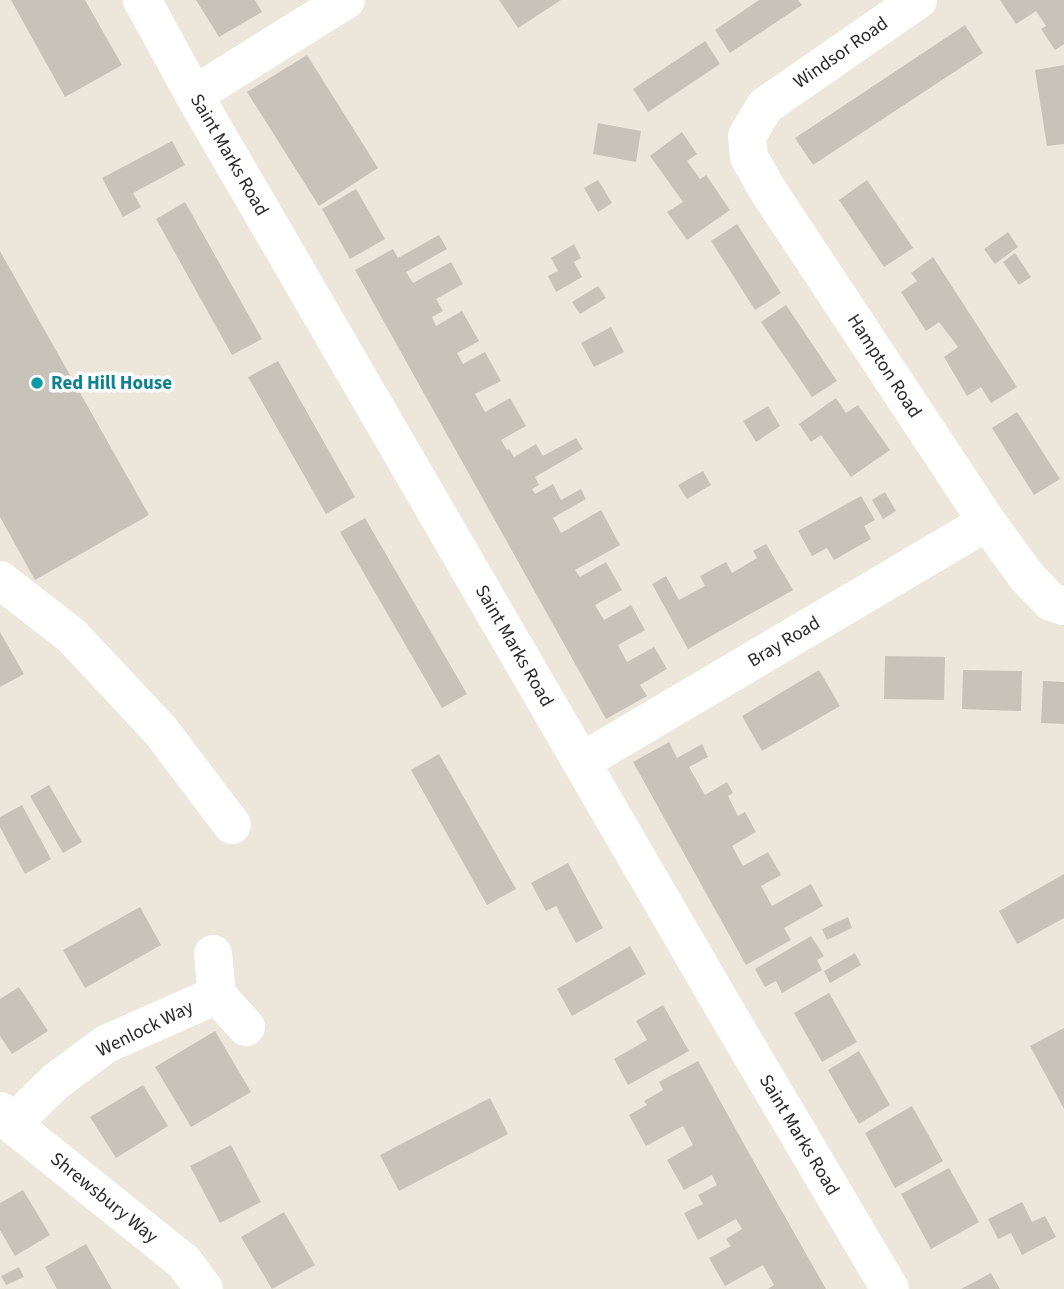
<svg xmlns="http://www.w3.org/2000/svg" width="1064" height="1289" font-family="'Source Sans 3',sans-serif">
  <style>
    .building { fill: #c8c3b9 }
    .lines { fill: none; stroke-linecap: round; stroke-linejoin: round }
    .minor { stroke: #fff; stroke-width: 38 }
    .culture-dot { fill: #0f9aa8; stroke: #fff; stroke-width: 2.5 }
    .labels { text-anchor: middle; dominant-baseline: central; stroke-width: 7; stroke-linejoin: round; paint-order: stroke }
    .street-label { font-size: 19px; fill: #292929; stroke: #fff }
    .culture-label { font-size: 19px; font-weight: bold; fill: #0d838f; stroke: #fff; text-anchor: start }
  </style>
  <rect width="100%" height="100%" fill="#ede6da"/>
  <path class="building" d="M11 0H85L122 65 65 97Z
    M196 0H255L262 12 219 37Z
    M499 0H561L518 28Z
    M759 0H798L802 5 730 53 715 30Z
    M1000 0H1064V44L1055 50 1041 29 1046 26 1036 11 1016 24Z
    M965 25 983 53 813 165 795 138Z
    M705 41 720 64 648 112 633 89Z
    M307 55 378 168 319 206 247 92Z
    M1064 65V144L1047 146 1035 70Z
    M598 123 641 131 636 162 593 154Z
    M682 132 697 154 687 161 700 179 706 175 730 210 687 240 667 212 683 202 650 156Z
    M172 141 185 165 133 193 141 207 123 217 102 178Z
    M598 180 612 203 598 212 584 188Z
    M867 180 913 248 884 267 839 200Z
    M356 189 385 239 350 259 322 209Z
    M185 202 262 339 232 355 156 219Z
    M737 224 781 293 755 310 711 241Z
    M1008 232 1018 247 995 264 984 249Z
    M439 235 447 249 406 272 413 283 451 262 463 284 436 299 443 311 432 317 436 326 462 311 479 341 457 353 463 364 485 352 501 381 475 394 485 412 510 398 526 426 501 440 507 450 509 449 514 457 536 444 543 456 576 438 583 449 535 477 539 485 532 489 535 494 553 484 561 500 581 489 586 499 553 518 561 533 601 510 620 545 575 570 580 577 606 562 622 590 595 605 604 620 631 605 645 630 618 645 627 662 654 647 667 669 640 685 647 696 606 719 355 270 393 249 398 258Z
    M574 244 581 258 574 262 582 277 556 292 548 276 558 271 551 258Z
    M0 251 149 515 35 580 0 517Z
    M1015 253 1031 277 1019 285 1003 262Z
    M933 257 1017 387 991 403 981 387 967 396 944 357 958 347 939 322 926 331 901 292 917 281 911 273Z
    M598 286 606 298 580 314 572 302Z
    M786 305 837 381 812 397 761 322Z
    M611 327 624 352 594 367 581 343Z
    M278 361 355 497 326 514 248 377Z
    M836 398 846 413 858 405 890 450 851 477 821 435 811 442 799 424Z
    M768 406 780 426 756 442 743 421Z
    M1017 412 1060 479 1034 495 992 428Z
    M703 471 711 485 687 499 678 485Z
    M885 492 896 511 883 519 872 500Z
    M861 496 875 520 864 526 871 539 834 560 827 548 812 556 798 531Z
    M365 518 467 694 442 708 340 532Z
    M766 544 793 590 688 649 652 584 666 576 679 600 705 586 700 576 726 562 732 573 757 558 753 551Z
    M0 632 24 674 0 687Z
    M885 656 945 657 944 700 884 699Z
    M819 670 840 706 762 751 742 716Z
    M963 670 1022 671 1021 711 962 709Z
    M1043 681 1064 682V724L1041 723Z
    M669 742 677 758 702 744 708 757 689 767 705 795 727 782 733 793 728 796 738 816 745 812 756 832 732 846 743 866 768 852 781 875 761 886 772 906 811 884 823 906 784 928 791 940 746 965 633 762Z
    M439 754 516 889 487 905 411 770Z
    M49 785 82 842 63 853 30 796Z
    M22 805 51 859 25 874 0 827V817Z
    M568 863 603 928 576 943 556 906 546 911 531 883Z
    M1064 874V918L1017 944 999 911Z
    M140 907 161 945 85 988 63 950Z
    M848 917 852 928 827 940 822 929Z
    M811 936 824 956 817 960 822 970 782 993 776 981 765 987 755 969Z
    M630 946 646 974 572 1016 557 989Z
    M855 953 861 965 830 983 824 971Z
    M19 987 48 1031 12 1054 0 1036V999Z
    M829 993 857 1042 822 1062 794 1013Z
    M663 1005 689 1051 628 1085 614 1059 647 1040 636 1021Z
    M1064 1028V1109L1030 1046Z
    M215 1031 251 1092 191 1127 155 1067Z
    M859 1051 890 1105 859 1124 828 1070Z
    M698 1061 755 1164 826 1289H768L774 1285 763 1265 725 1286 709 1258 731 1246 726 1239 742 1229 736 1219 698 1240 684 1213 703 1204 698 1195 717 1185 712 1175 684 1190 667 1160 693 1145 683 1126 646 1146 629 1115 647 1105 644 1101 663 1090 659 1082Z
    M143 1085 168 1126 116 1158 90 1117Z
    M490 1098 508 1134 399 1191 380 1155Z
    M912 1106 943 1161 895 1188 865 1133Z
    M231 1145 261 1202 220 1223 190 1166Z
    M949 1168 979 1222 931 1249 901 1194Z
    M23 1190 50 1235 15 1256 0 1230V1203Z
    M1022 1202 1032 1222 1045 1216 1056 1237 1022 1255 1011 1233 998 1239 988 1219Z
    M284 1212 315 1265 272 1289 241 1237Z
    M86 1244 112 1289H57L45 1267Z
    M19 1267 24 1277 6 1285 1 1276Z
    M991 1273 1000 1289H961Z"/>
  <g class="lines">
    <path class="minor" d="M142 0 194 95 724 1008 890 1289
      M918 0 765 106 747 136 749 157 767 189 987 522 1027 577 1051 602 1064 606
      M194 95 346 0
      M0 580 71 635 117 684 161 731 232 825
      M581 762 987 522
      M213 954 217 995
      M0 1111 12 1124 184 1262 204 1289
      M12 1124 55 1082 106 1044 217 995 246 1027"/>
  </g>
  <circle class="culture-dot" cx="37" cy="383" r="7"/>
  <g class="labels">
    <g class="street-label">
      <text transform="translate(841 53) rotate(-35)">Windsor Road</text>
      <text transform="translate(229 155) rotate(60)">Saint Marks Road</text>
      <text transform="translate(884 366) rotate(57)">Hampton Road</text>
      <text transform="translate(784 642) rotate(-31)">Bray Road</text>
      <text transform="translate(514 646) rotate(60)">Saint Marks Road</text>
      <text transform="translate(145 1029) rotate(-26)">Wenlock Way</text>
      <text transform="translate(799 1135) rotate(59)">Saint Marks Road</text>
      <text transform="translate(104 1198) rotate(39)">Shrewsbury Way</text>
    </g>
    <g class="culture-label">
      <text x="51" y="383">Red Hill House</text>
    </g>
  </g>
</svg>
